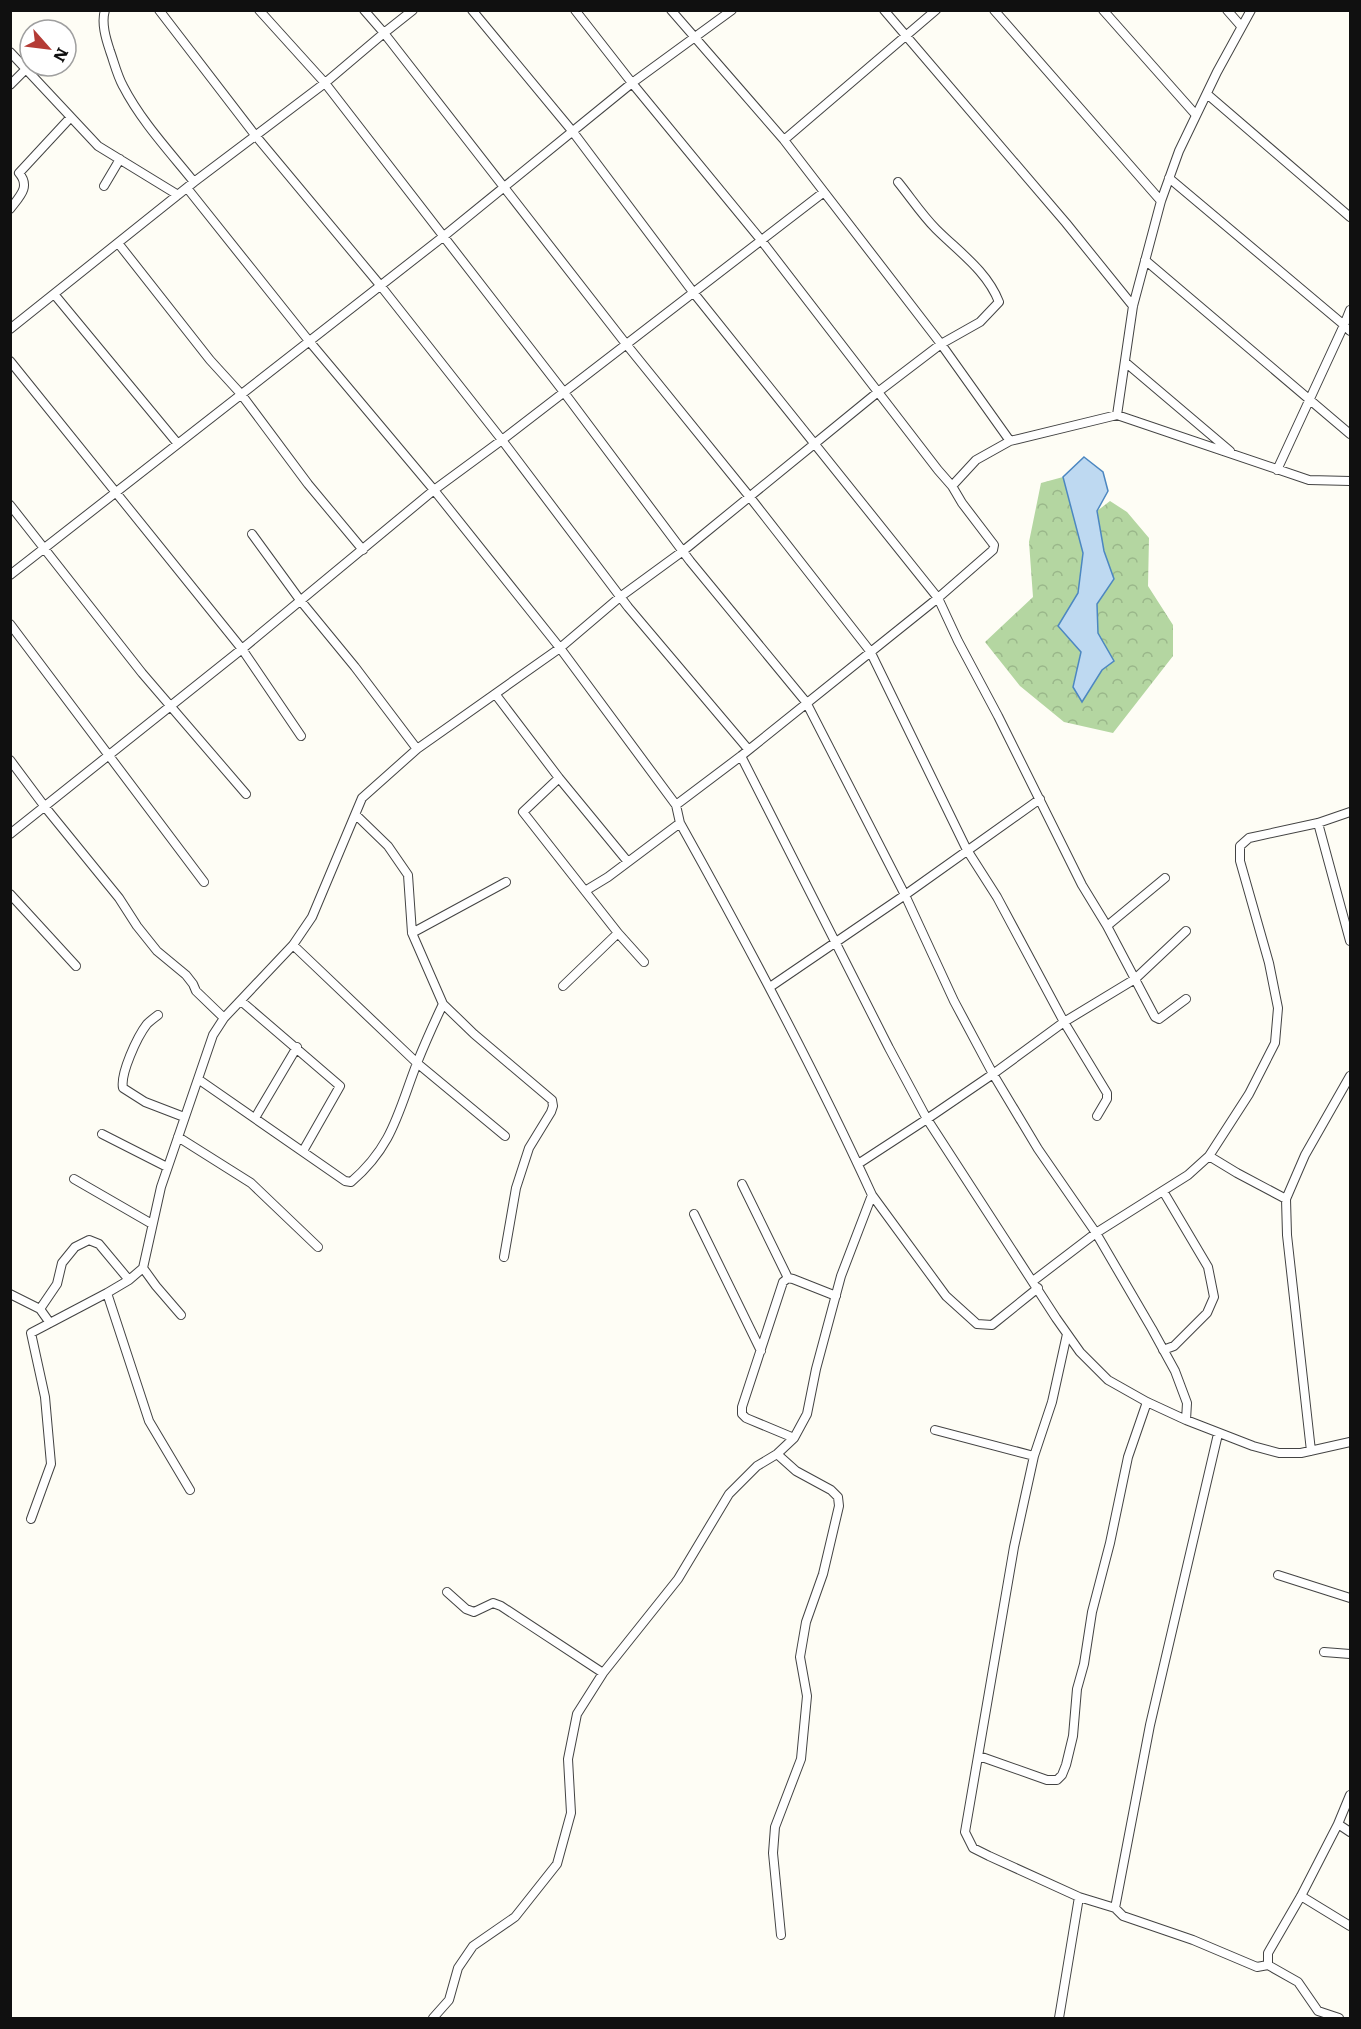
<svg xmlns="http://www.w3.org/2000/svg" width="1361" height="2029" font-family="Literata,serif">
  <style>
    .forest { fill: url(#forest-crowns) }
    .water { fill: #bed9f1; stroke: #4c87c1; stroke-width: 1.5 }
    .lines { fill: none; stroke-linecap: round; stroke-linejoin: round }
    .street-casing { stroke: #434343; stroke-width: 10 }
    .street { stroke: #fff; stroke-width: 8 }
  </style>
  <defs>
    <pattern id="forest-crowns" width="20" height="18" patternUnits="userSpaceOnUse" patternTransform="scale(1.5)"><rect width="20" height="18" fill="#b4d6a1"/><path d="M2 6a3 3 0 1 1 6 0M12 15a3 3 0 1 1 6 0" fill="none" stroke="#9ab78a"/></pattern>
  </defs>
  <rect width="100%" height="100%" fill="#fefdf5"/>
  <path class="forest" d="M1063 477 1083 553 1078 593 1058 626 1081 652 1073 686 1082 702 1102 670 1114 661 1097 633V604L1114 579 1104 551 1097 511 1110 501 1127 512 1149 538 1148 586 1173 625V656L1113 733 1064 722 1020 686 985 642 1033 597 1029 542 1041 483Z"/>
  <path class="water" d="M1084 457 1103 472 1108 491 1097 511 1104 551 1114 579 1097 604 1098 633 1114 661 1102 670 1082 702 1073 687 1081 652 1058 626 1078 593 1083 553 1063 477Z"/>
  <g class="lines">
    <g class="street-casing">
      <path id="street" d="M105 10C101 23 106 39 110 51 114 62 117 75 123 86 141 121 169 151 194 182
        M159 10 255 135 380 285 502 440 628 607 748 749
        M259 10 325 83 563 391 690 561 806 702 905 895 954 1001 993 1074 927 1119 1056 1318 1080 1352 1108 1380 1147 1402 1186 1420 1253 1446 1279 1453H1301L1350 1442
        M364 10 384 33 626 344 749 496 870 651 967 850 997 897 1064 1022 1107 1093V1099L1097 1116
        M472 10 573 132 693 292 938 598 958 641 998 716 1082 885 1107 926 1155 1017 1159 1019 1186 999
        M575 10 632 83 761 240 938 470 952 486
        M671 10 784 140 941 344 1010 441
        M884 10 1066 223 1133 306
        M994 10 1161 201
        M1103 10 1196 115
        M1227 10 1241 26
        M10 52 98 146 178 195
        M10 85 27 68
        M1207 94 1350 217
        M784 140 936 10
        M1169 178 1344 325 1350 310
        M104 186 120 159
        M187 188 309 341 434 490 560 648 676 805 680 823C748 945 814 1068 872 1195L841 1276 816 1369 807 1414 794 1438 777 1454 757 1466 729 1494 678 1579 603 1673 577 1714 568 1759 571 1813 557 1864 515 1917 473 1946 458 1968 449 2000 433 2018
        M10 209C19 197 31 187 19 173L70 118
        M118 243 210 360 241 394 308 484 363 550
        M1145 260 1350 434
        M54 294 178 444
        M10 329 194 182 325 83 384 33 413 10
        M10 361 242 649 301 736
        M1125 362 1230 451
        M1117 415 1133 306 1161 201 1179 151 1217 72 1251 10
        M1277 470 1344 325 1350 331
        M10 505 142 673 246 794
        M10 575 444 236 632 83 732 10
        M10 624 204 882
        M496 695 559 778 628 862
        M417 749 560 648 620 597 683 551 878 392 941 344 980 322 999 302C987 271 959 252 936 229 922 215 911 198 898 182
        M741 756 889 1048 927 1119 858 1164
        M10 760 45 807 119 898 137 926 157 951 186 975 193 984 196 991 224 1018
        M559 778 523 812 585 891
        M676 805 741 756 938 598 993 550 994 545 962 503 952 486 976 460 1010 441 1117 415 1309 480 1350 481
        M356 815 388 846 408 875 412 933 443 1004 474 1034 552 1100 553 1106 551 1112 529 1148 516 1188 504 1257
        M1318 823 1350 941
        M10 834 242 649 434 490 502 440 824 192
        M10 894 76 966
        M1107 926 1165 878
        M1186 931 1135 979 1064 1022 993 1074 1038 1149 1096 1233 1152 1329 1175 1371 1187 1403 1186 1420
        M412 933 506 882
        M293 945 417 1063 505 1136
        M644 962 618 933 585 891 608 877 680 823
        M563 986 618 933
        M770 987 905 895 1040 799
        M241 1001 340 1086 303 1151
        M158 1015C154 1018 150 1021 147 1024 137 1037 120 1074 123 1088L145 1102 184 1117
        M198 1079 345 1181 351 1182C393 1146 398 1112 417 1063 425 1043 434 1023 443 1004
        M255 1118 297 1047
        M102 1134 167 1167
        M178 1137 251 1183 318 1247
        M1209 1156 1237 1173 1286 1199
        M74 1179 152 1224
        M742 1184 788 1278
        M872 1195 946 1296 977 1324 992 1325 1038 1288
        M694 1214 761 1351
        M143 1268 156 1286 181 1315
        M1033 1281 1096 1233 1188 1175 1209 1156 1249 1094 1275 1043 1278 1008 1269 963 1240 861V846L1249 838 1318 823 1350 812
        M107 1293 149 1421 190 1490
        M10 1294 40 1309 50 1323
        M40 1309 57 1284 62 1263 75 1247 89 1240 99 1244 129 1280
        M1163 1350 1174 1346 1207 1313 1214 1297 1208 1267 1163 1191
        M935 1430 1034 1456 1052 1402 1067 1334
        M1218 1434 1150 1725 1115 1908 1123 1916 1193 1940 1257 1967 1268 1965
        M794 1438 746 1418 742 1414V1407L783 1282 788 1278 793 1279 836 1296
        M1311 1451 1287 1235 1286 1199 1305 1155 1350 1076
        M777 1454 796 1471 831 1490 838 1497 839 1506 823 1574 806 1622 800 1657 807 1696 801 1759 775 1827 773 1853 781 1935
        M1034 1456 1014 1547 965 1832 973 1848 989 1856 1079 1897 1115 1908
        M31 1519 51 1464 45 1397 31 1333 107 1293 129 1280 143 1268 161 1187 213 1035 224 1018 293 945 312 917 362 798 417 749 355 667 300 600 252 534
        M1278 1575 1350 1598
        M447 1592 466 1609 474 1612 493 1603 501 1606 603 1673
        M1324 1652 1350 1654
        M979 1756 1047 1780H1057L1062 1775 1066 1765 1073 1736 1077 1689 1084 1664 1092 1612 1110 1543 1128 1457 1147 1402
        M1350 1795 1338 1824 1350 1832
        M1338 1824 1301 1896 1268 1953V1965L1298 1982 1318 2011 1339 2018
        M1301 1896 1350 1926
        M1059 2018 1079 1897"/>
    </g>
    <use href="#street" class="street"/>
  </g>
  <rect width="1361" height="2029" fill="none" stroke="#101010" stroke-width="24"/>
  <g transform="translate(48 48) rotate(118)"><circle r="28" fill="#ffffff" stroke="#9f9f9f" stroke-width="1.5"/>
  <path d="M0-4.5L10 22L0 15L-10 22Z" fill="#b43b35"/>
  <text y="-9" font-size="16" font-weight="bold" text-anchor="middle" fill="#101010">N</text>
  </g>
</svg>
